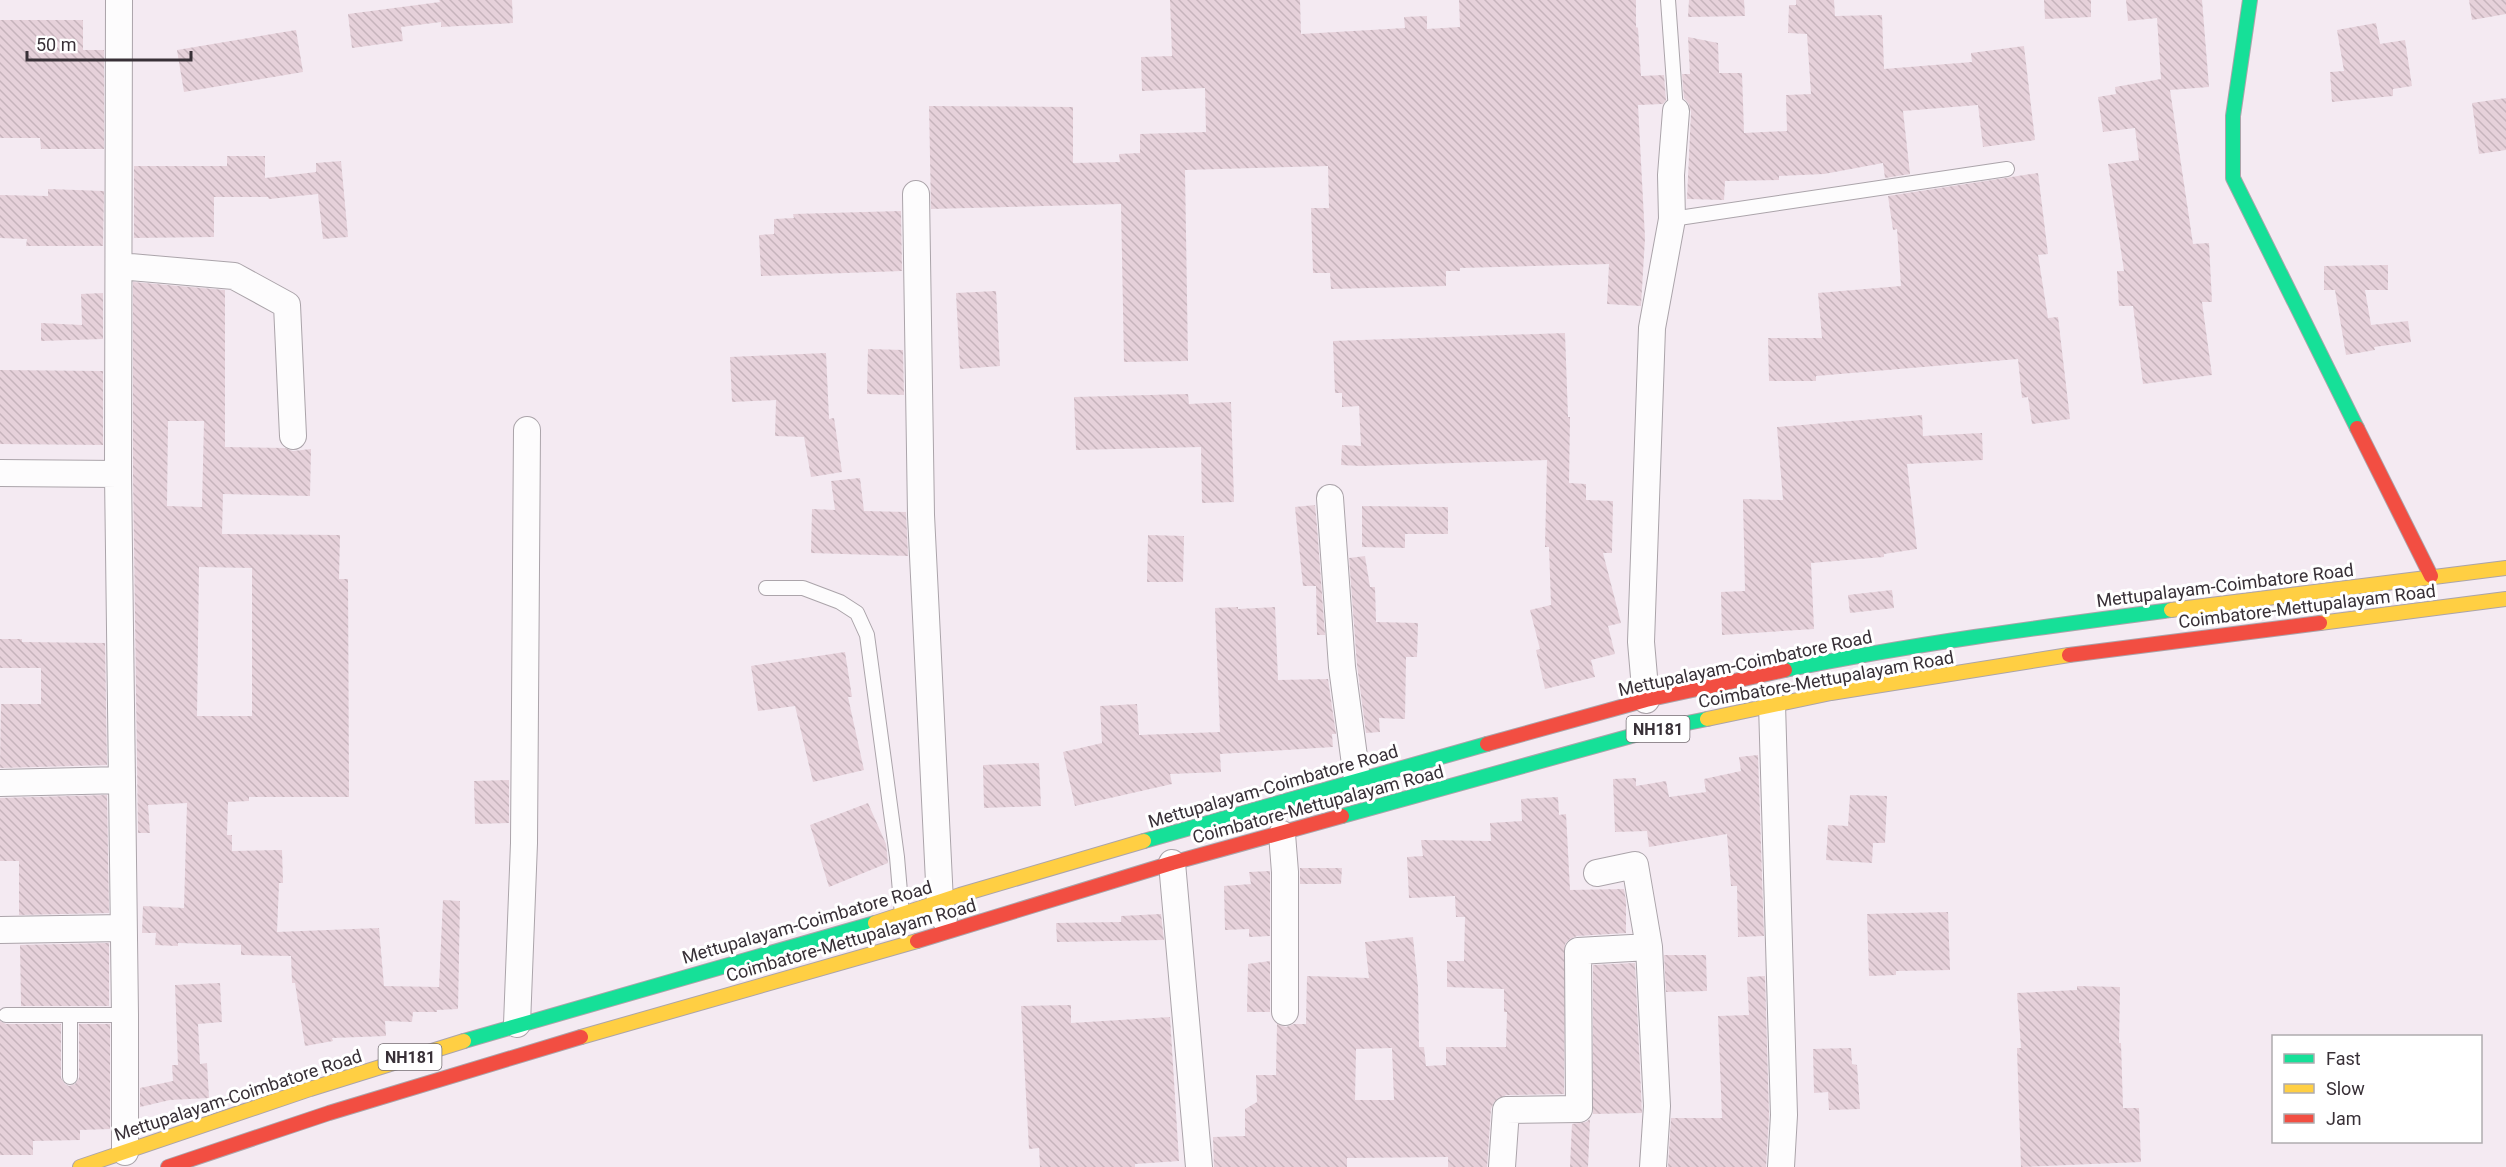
<svg xmlns="http://www.w3.org/2000/svg" width="2506" height="1167" font-family="Roboto,sans-serif">
  <style>
    .building { fill: url(#building-back-hatch); fill-rule: evenodd }
    .lines { fill: none; stroke-linecap: round; stroke-linejoin: round }
    .lane-casing { stroke: #aba4aa; stroke-width: 16 }
    .street-casing { stroke: #aba4aa; stroke-width: 28 }
    .fast-casing { stroke: #aba4aa; stroke-width: 16 }
    .slow-casing { stroke: #aba4aa; stroke-width: 16 }
    .jam-casing { stroke: #aba4aa; stroke-width: 16 }
    .lane { stroke: #fdfcfd; stroke-width: 14 }
    .street { stroke: #fdfcfd; stroke-width: 26 }
    .fast { stroke: #16e098; stroke-width: 14 }
    .slow { stroke: #ffcf43; stroke-width: 14 }
    .jam { stroke: #f24e42; stroke-width: 14 }
    .labels { text-anchor: middle; dominant-baseline: central; stroke-width: 6; stroke-linejoin: round; paint-order: stroke }
    .shield { fill: #fff; stroke: #746e73; stroke-width: 1.5 }
    .shield-label { font-size: 16px; font-weight: bold; fill: #383037 }
    .street-label { font-size: 18px; fill: #383037; stroke: #fff }
  </style>
  <defs>
    <pattern id="building-back-hatch" width="6" height="6" patternUnits="userSpaceOnUse" patternTransform="scale(1.5)"><rect width="6" height="6" fill="#e6d1da"/><path d="M-1 5l2 2M0 0l6 6M5-1l2 2" fill="none" stroke="#c6b4bc"/></pattern>
  </defs>
  <rect width="100%" height="100%" fill="#f4eaf2"/>
  <path class="building" d="M439 0H512L513 23 441 27V22L401 27 403 41 352 48 348 14 440 2Z
    M1170 0H1300L1301 34 1405 28 1404 17 1427 16V29L1460 27 1459 0H1636V27L1638 28 1641 76 1664 75 1666 100 1663 104 1638 105 1645 238 1641 306 1607 304 1609 264 1460 268V271H1446V286L1331 289 1330 273H1313L1311 208H1329L1328 166 1185 170 1188 361 1124 362 1121 204 931 209 929 106 1073 107V163L1120 162 1119 154 1140 153V134L1206 132 1205 88 1142 91 1141 57 1172 56Z
    M1689 0H1744L1745 16 1688 17Z
    M1796 0H1834L1835 16 1882 15 1884 69 1972 62 1971 53 2024 46 2035 140 1983 147 1978 105 1903 111 1910 174 1885 178 1883 163 1824 174 1779 176V180L1725 181 1724 200 1687 199 1691 112 1689 104 1684 98 1682 74H1690L1688 37 1718 43 1719 73H1742L1744 133 1787 131 1786 95 1811 94 1807 34 1788 33 1789 5H1796Z
    M2044 0H2091V17L2045 19Z
    M2126 0H2202L2209 87 2170 90 2193 244 2209 243 2212 302H2202L2212 375 2143 384 2133 306H2119L2117 271H2124L2108 164 2139 160 2135 128 2103 132 2098 97 2116 94 2115 87 2161 79 2157 18 2128 21Z
    M2469 0H2506V14L2472 20Z
    M0 20H83V50H104V149H41L40 138H0Z
    M2376 23 2380 44 2405 40 2412 86 2393 89V96L2332 102 2330 72 2344 71 2337 30Z
    M296 30 303 72 184 92 177 50Z
    M2506 98V150L2479 154 2472 103Z
    M227 156H265V178L316 172V163L341 161 348 237 323 239 318 194 269 199 268 197H214V237L134 238V166H227Z
    M2038 173 2048 254 2038 255 2048 318 2058 317 2070 419 2032 424 2028 397 2022 398 2018 359 1816 376V381H1769L1768 338H1822L1818 293 1901 286 1897 229 1893 230 1888 196Z
    M48 189 104 191 103 246H26L27 239 0 238V195L48 196Z
    M901 211 902 271 761 276 759 235 774 234V219L794 218 793 214Z
    M2388 265V290H2365L2371 325 2408 321 2411 342 2374 347 2375 350 2346 355 2335 290H2324V266Z
    M133 282 225 290V447L285 448 293 451 311 449 310 496 223 494 222 534 340 535 339 579H348L349 797H249V801L228 802 227 835H232V851L282 850 283 883H279L277 932 379 928 384 986 439 987 443 900 460 901 458 1009 437 1010V1012H413L412 1022 385 1021 386 1036 332 1038 333 1041 305 1046 295 983H292L291 956 241 955V945L178 943V946L155 945 156 933H142L143 906 184 908 187 803 148 805 150 833H138L133 474ZM168 421H204L202 507 167 506ZM199 567 252 568V716H197Z
    M996 291 1000 366 960 369 956 293Z
    M103 293V339L41 341V323L82 325 81 294Z
    M1565 333 1568 417H1570L1569 483 1586 484V500L1613 501 1612 553H1603L1621 623 1608 626 1615 654 1591 660 1595 677 1545 689 1536 650 1540 649 1530 610 1551 605 1549 547H1545L1547 460 1361 466 1341 465 1342 445 1361 446 1359 406 1342 407V393H1335L1333 341Z
    M868 349 903 350 904 395 867 394Z
    M826 353 829 419 834 418 842 472 811 477 804 437 775 436 776 400 732 402 730 357Z
    M0 370 103 371V445L0 444Z
    M1188 394 1189 404 1231 402 1234 502 1202 503 1201 447 1076 450 1074 397Z
    M1922 415 1923 436 1982 433 1983 460 1907 464 1917 549 1884 554V557L1811 563 1814 629 1722 635 1721 592 1745 591 1743 499 1783 500 1777 427Z
    M860 478 864 511 906 512 908 556 811 553 812 509 835 510 831 481Z
    M1315 505 1317 526 1325 635H1317L1316 586H1303L1295 507Z
    M1362 506 1448 507V534H1405V548L1362 547Z
    M1148 535 1184 536 1183 582H1147Z
    M1365 556 1370 587H1375L1376 622 1418 623 1417 657H1406L1405 719 1379 718 1380 732 1366 733 1357 665 1349 558Z
    M1892 590 1894 608 1850 613 1848 595Z
    M1238 607V609L1275 607 1278 680 1328 679 1336 734H1332L1333 747 1220 754 1221 772 1170 774 1172 784 1075 806 1063 752 1102 743 1100 706 1137 704 1139 735 1220 732 1215 608Z
    M0 639H22V642L105 643 107 765 0 768 1 704H41V668H0Z
    M845 652 852 697H848L864 770 813 782 795 706 758 711 751 666Z
    M1758 755 1764 936 1738 937 1737 886H1731L1727 834 1649 847 1647 831 1615 832 1613 779 1636 778V786L1666 781 1669 797 1706 792 1704 779 1741 771 1739 757Z
    M1039 763 1041 806 984 808 983 765Z
    M509 780V823L475 824 474 781Z
    M107 795 109 913 19 915V861H0V798Z
    M1850 795 1887 796 1885 843H1873L1872 863 1826 860 1828 825 1848 826Z
    M1558 797 1559 815 1566 814 1570 890 1624 889 1626 901V933L1577 936 1570 939 1565 944 1564 1094 1506 1095 1494 1102 1491 1109 1487 1167H1448V1157L1347 1158V1167H1214L1213 1137 1245 1136V1109L1257 1102 1256 1075H1276L1277 1024 1286 1027 1294 1024H1306L1307 976 1369 978 1365 942 1413 937 1418 987 1419 1047H1424L1426 1066 1446 1065V1047H1506L1507 1012H1504V989L1447 987V961H1464L1465 917H1456L1455 896 1409 898 1407 857 1423 856 1421 840 1491 841 1490 823 1522 821 1521 799ZM1392 1048 1394 1100H1355L1356 1049Z
    M868 803 886 844 888 863 829 887 810 825Z
    M1300 868H1342L1341 884H1300Z
    M1270 871V936L1249 937V929L1225 930 1224 886 1251 884 1249 872Z
    M1948 912 1950 970 1896 971V975L1869 976 1867 914Z
    M1161 914 1164 940 1057 942 1056 923 1121 922V916Z
    M109 943V1006H21L20 945Z
    M1664 955H1706L1707 991 1666 992Z
    M1270 961V1012H1247L1248 964Z
    M1635 963 1642 1113 1593 1114V965Z
    M1765 976 1769 1115 1766 1167H1668L1671 1118H1722L1718 1016 1749 1015 1747 977Z
    M220 983 222 1022 198 1024 200 1064 207 1063 209 1098 170 1100 140 1107V1088L173 1081 172 1065H178L175 985Z
    M2077 986 2120 987 2119 1043H2121L2123 1108H2139L2141 1162 2021 1167 2017 1048H2021L2017 993 2077 990Z
    M1071 1005V1023L1170 1017 1179 1161 1135 1164V1167H1040L1039 1148 1029 1149 1021 1006Z
    M0 1021 6 1024H61V1078L65 1084 69 1086 75 1084 79 1078V1024H110V1129L80 1130V1140L33 1141V1155H0Z
    M1851 1048 1852 1064 1857 1065 1860 1109 1829 1110 1828 1092 1814 1093 1813 1049Z
    M1590 1119 1588 1167H1570L1572 1124 1586 1122Z"/>
  <g class="lines">
    <g class="lane-casing">
      <path id="lane" d="M1668 0 1676 111
        M1672 219 2007 169
        M766 588H803L840 602 857 613 867 635 897 857 902 915
        M6 1015H125
        M70 1015V1077"/>
    </g>
    <g class="street-casing">
      <path id="street" d="M119 0 118 474 125 1015V1152
        M916 194 921 515 940 902 944 918
        M119 266 234 276 287 305 293 436
        M0 473 118 474
        M1330 498 1342 667 1357 779
        M1646 700 1641 642 1652 328 1672 219 1671 175 1676 111
        M1772 704 1784 1115 1781 1167
        M0 783 122 780
        M1282 834 1285 872V1012
        M1172 863 1199 1167
        M1597 873 1635 865 1649 947 1657 1106 1653 1167
        M0 930 123 928
        M517 1024 524 843 527 430
        M1502 1167 1506 1110 1579 1109 1578 951 1649 947"/>
    </g>
    <g class="fast-casing">
      <path id="fast" d="M2250 0 2233 116V178L2357 428
        M1785 670C1912 644 2042 627 2171 610
        M1342 816 1653 730 1707 719
        M1144 841 1487 744
        M464 1041 875 923"/>
    </g>
    <g class="slow-casing">
      <path id="slow" d="M2171 610 2506 568
        M2320 623 2506 599
        M1707 719 1831 693 2069 655
        M875 923 960 895 1144 841
        M581 1037 917 941
        M80 1167 310 1089 464 1041"/>
    </g>
    <g class="jam-casing">
      <path id="jam" d="M2357 428 2431 576
        M2069 655 2320 623
        M1487 744 1646 700 1785 670
        M917 941 1172 863 1342 816
        M168 1167 329 1113 581 1037"/>
    </g>
    <use href="#lane" class="lane"/>
    <use href="#street" class="street"/>
    <use href="#fast" class="fast"/>
    <use href="#slow" class="slow"/>
    <use href="#jam" class="jam"/>
  </g>
  <g class="labels">
    <g class="shield">
      <rect x="1626.5" y="716" width="63" height="26" rx="4.5"/>
      <rect x="378.5" y="1044" width="63" height="26" rx="4.5"/>
    </g>
    <g class="shield-label">
      <text x="1658" y="729">NH181</text>
      <text x="410" y="1057">NH181</text>
    </g>
    <g class="street-label">
      <text transform="translate(2225 585) rotate(-7)">Mettupalayam-Coimbatore Road</text>
      <text transform="translate(2307 606) rotate(-7)">Coimbatore-Mettupalayam Road</text>
      <text transform="translate(1745 663) rotate(-12)">Mettupalayam-Coimbatore Road</text>
      <text transform="translate(1826 679) rotate(-10)">Coimbatore-Mettupalayam Road</text>
      <text transform="translate(1273 786) rotate(-16)">Mettupalayam-Coimbatore Road</text>
      <text transform="translate(1318 804) rotate(-15)">Coimbatore-Mettupalayam Road</text>
      <text transform="translate(807 922) rotate(-16)">Mettupalayam-Coimbatore Road</text>
      <text transform="translate(851 940) rotate(-16)">Coimbatore-Mettupalayam Road</text>
      <text transform="translate(238 1095) rotate(-18)">Mettupalayam-Coimbatore Road</text>
    </g>
  </g>
  <rect x="2272" y="1035" width="210" height="108" fill="#ffffff" stroke="#afacaf" stroke-width="1.5"/>
  <rect x="2284" y="1054" width="30" height="9" fill="#16e098" stroke="#afacaf" stroke-width="1.5"/>
  <text x="2326" y="1065" font-size="18" fill="#383037">Fast</text>
  <rect x="2284" y="1084" width="30" height="9" fill="#ffcf43" stroke="#afacaf" stroke-width="1.5"/>
  <text x="2326" y="1095" font-size="18" fill="#383037">Slow</text>
  <rect x="2284" y="1114" width="30" height="9" fill="#f24e42" stroke="#afacaf" stroke-width="1.5"/>
  <text x="2326" y="1125" font-size="18" fill="#383037">Jam</text>
  <path d="M27 51v9h164v-9" fill="none" stroke="#383037" stroke-width="3"/>
  <text x="36" y="51" font-size="18" fill="#383037" stroke="#ffffff" stroke-width="4.5" paint-order="stroke">50 m</text>
</svg>
